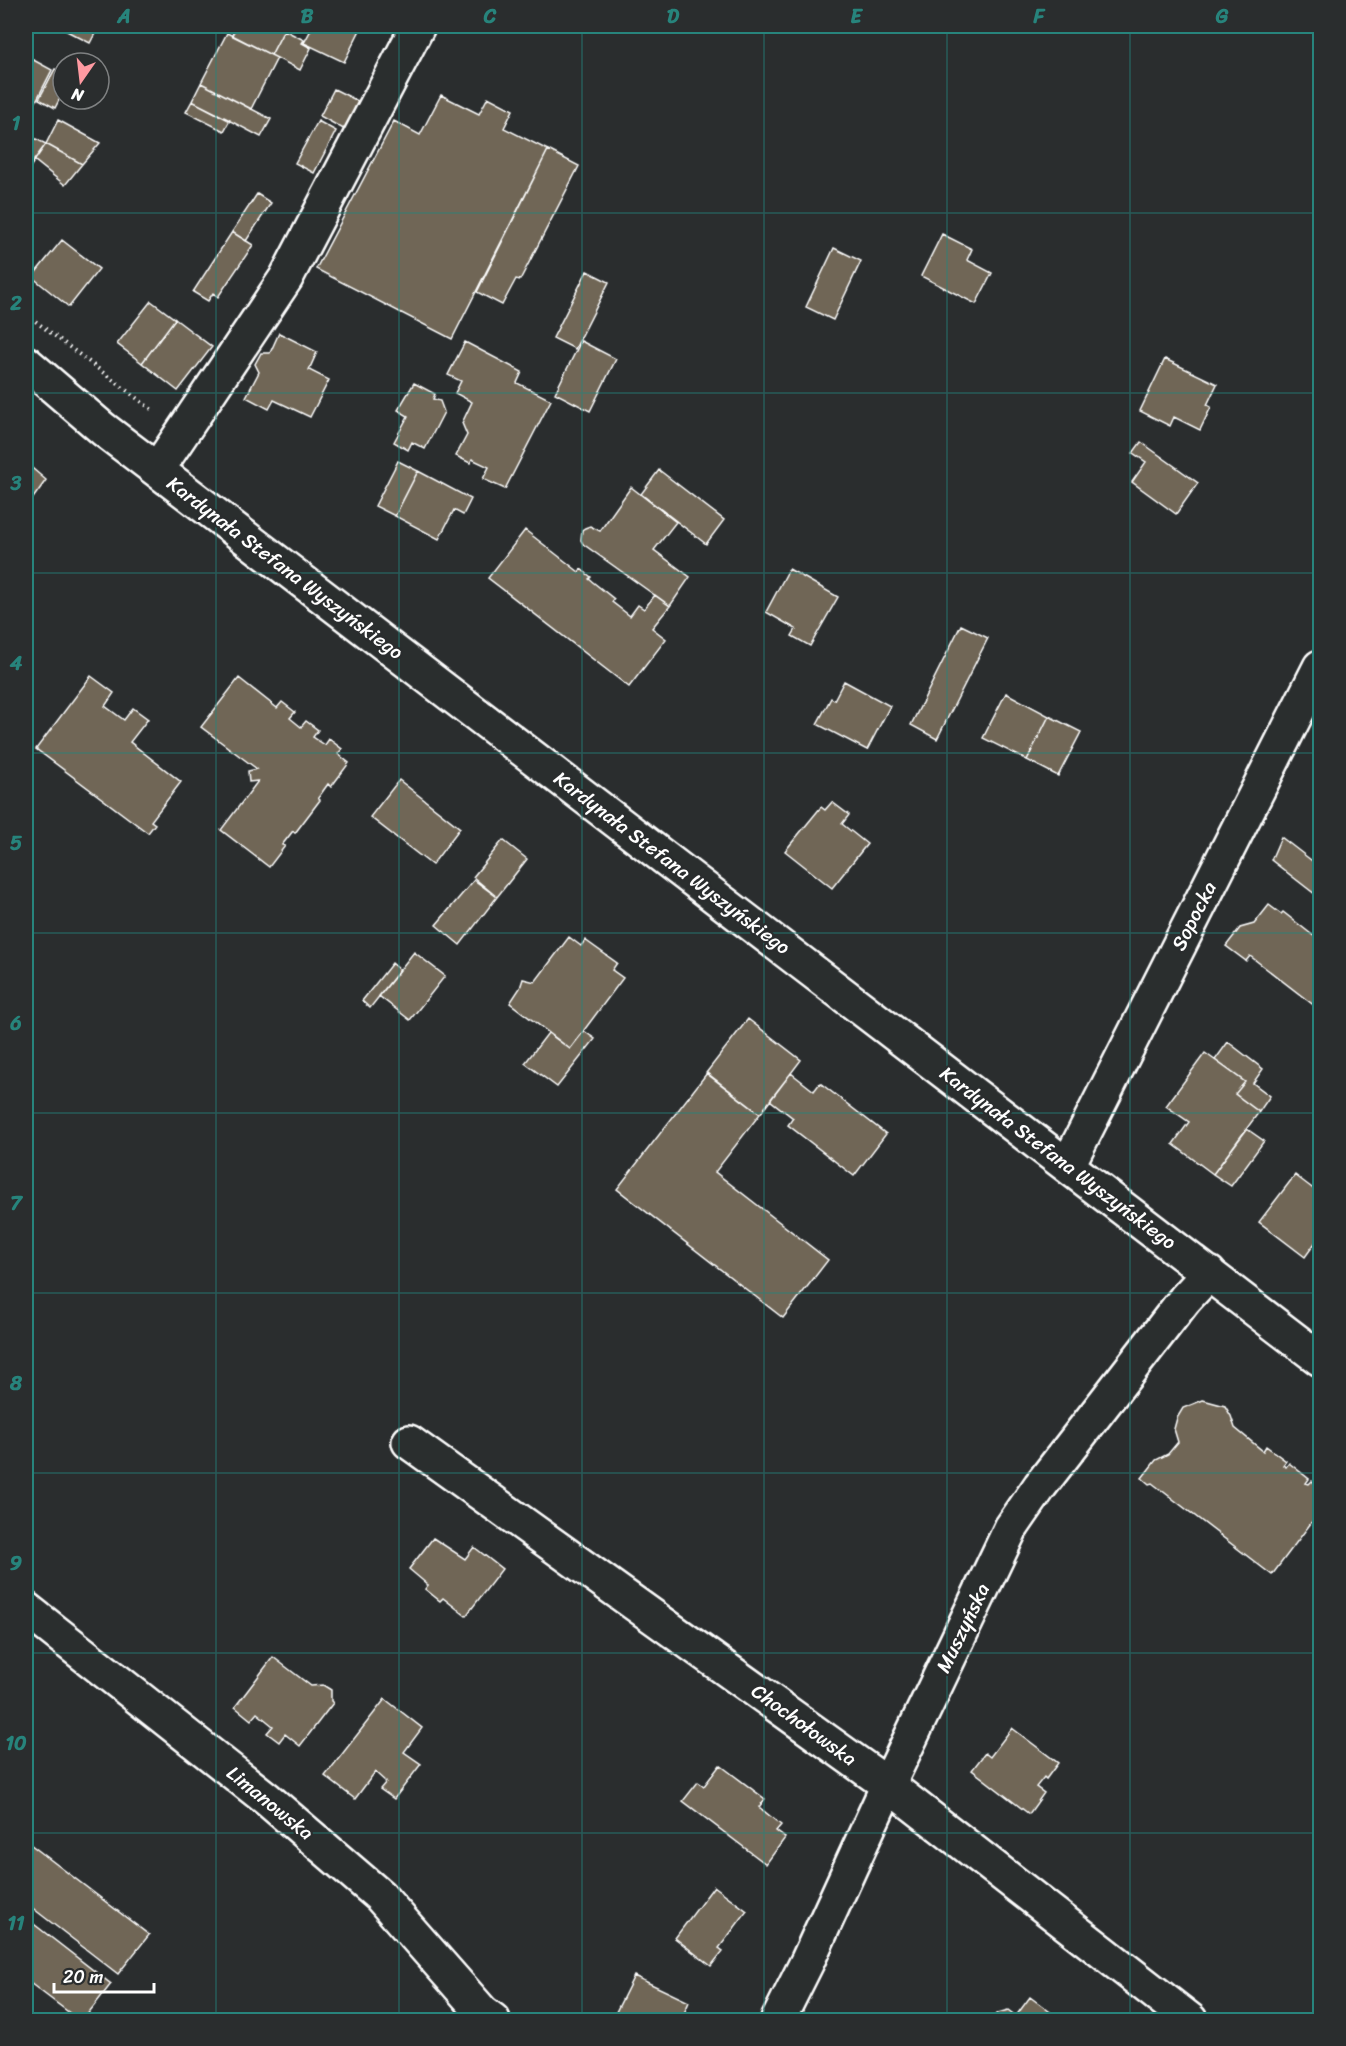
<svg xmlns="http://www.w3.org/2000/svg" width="1346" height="2046" font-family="Sriracha,sans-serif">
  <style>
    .building { fill: #6f6656; stroke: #fff; stroke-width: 1.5 }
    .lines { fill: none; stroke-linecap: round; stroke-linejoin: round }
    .minor-casing { stroke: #fff; stroke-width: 38 }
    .path { stroke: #fff; stroke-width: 4; stroke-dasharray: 1.5 4.5; stroke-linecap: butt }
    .minor { stroke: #2a2d2e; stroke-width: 33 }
    .grid { fill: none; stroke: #27847c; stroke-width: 1.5; stroke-opacity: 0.55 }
    .labels { text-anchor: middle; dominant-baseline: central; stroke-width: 4.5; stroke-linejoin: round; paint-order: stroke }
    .street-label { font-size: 20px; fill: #fff; stroke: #2a2d2e }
    .neatline { fill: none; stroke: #27847c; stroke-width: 2 }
    .grid-label { font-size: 20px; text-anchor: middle; font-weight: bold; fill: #27847c }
  </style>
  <rect width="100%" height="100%" fill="#2a2d2e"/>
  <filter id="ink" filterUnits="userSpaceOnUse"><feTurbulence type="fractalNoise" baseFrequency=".0167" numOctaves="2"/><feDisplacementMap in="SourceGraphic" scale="12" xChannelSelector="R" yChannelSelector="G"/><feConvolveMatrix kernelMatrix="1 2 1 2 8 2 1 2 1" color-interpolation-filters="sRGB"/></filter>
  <g filter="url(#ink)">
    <path class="building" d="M57 26H99L90 43Z
      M237 26H276L284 30 271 55 232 35Z
      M313 26H362L344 62 304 43Z
      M284 30 304 40 302 43 311 48 300 70 271 55Z
      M227 33 277 58 251 109 201 83Z
      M26 56 52 70 33 107 26 104Z
      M55 69 63 73V92L55 108 39 99Z
      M201 83 271 119 261 137 192 101Z
      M334 89 362 103 347 131 320 116Z
      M441 95 479 114 488 97 513 110 504 128 548 150 452 339 316 269 394 121 420 135Z
      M192 101 230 120 224 131 186 112Z
      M58 120 100 143 82 164 46 144Z
      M318 121 336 131 314 173 295 163Z
      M26 134 46 144 26 173Z
      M46 144 82 164 65 185 34 160Z
      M548 150 579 166 520 280 516 279 502 305 477 292Z
      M257 194 271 203 246 241 232 232Z
      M232 232 253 245 218 297 213 293 208 301 193 292Z
      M942 234 972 249 967 260 992 273 976 304 921 276Z
      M62 240 99 269 69 307 32 277Z
      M834 248 861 261 833 320 806 307Z
      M587 271 609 282 575 349 553 338Z
      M151 301 175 319 142 363 117 344Z
      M175 319 212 347 178 391 142 363Z
      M279 333 317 352 309 370 329 380 310 417 274 400 269 409 246 397 259 372 255 364 261 353H270Z
      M581 341 616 359 590 411 555 393Z
      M465 342 522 372 517 383 551 400 505 489 483 479 489 467 472 459 470 463 456 456 467 435 462 423 472 402 455 393 461 381 448 375Z
      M1165 359 1217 384 1207 405 1211 407 1200 430 1174 417 1170 426 1140 411Z
      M414 383 435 394 433 399 440 401 444 412 425 449 412 442 408 450 394 442 408 416 398 410Z
      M1141 442 1198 483 1176 514 1132 482 1146 462 1133 453Z
      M398 461 418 471 395 516 375 506Z
      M26 463 46 480 26 508Z
      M659 470 724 520 706 544 641 494Z
      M418 471 471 499 463 515 454 510 439 539 395 516Z
      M631 487 676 522 654 550 690 577 670 606 583 544 581 540 582 530 585 528 590 526 600 531Z
      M525 530 579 572 581 569 591 577 589 579 614 599 612 602 630 616 638 605 644 609 655 595 670 606 652 628 666 639 629 687 488 578Z
      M789 569 838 597 810 646 792 636 796 629 766 612Z
      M961 625 988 638 937 739 911 725Z
      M91 676 114 693 105 706 124 720 133 708 148 719 130 742 181 782 151 821 155 824 148 833 36 749Z
      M239 678 277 708 282 702 295 712 290 718 301 727 306 721 318 730 313 737 325 745 329 739 342 749 338 754 349 763 331 787 328 784 318 798 320 800 295 833 293 831 282 845 285 846 269 867 221 830 258 781 249 782 248 771 257 769 201 727Z
      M844 681 890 706 867 750 817 724 831 698 834 700Z
      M1006 693 1049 716 1027 760 983 738Z
      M1049 716 1081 732 1058 776 1027 760Z
      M399 780 460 828 432 865 370 817Z
      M832 802 849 815 842 824 867 844 832 888 785 851 821 807 825 810Z
      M1281 837 1320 867V898L1271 860Z
      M503 840 527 859 497 897 473 877Z
      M474 880 497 897 460 945 436 925Z
      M1269 905 1281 914 1283 912 1320 941V1010L1250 956 1246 961 1226 946 1240 928 1254 924Z
      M569 937 581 946 585 940 617 963 612 970 623 978 570 1049 510 1003 520 988 523 979 535 982Z
      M414 952 445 976 410 1020 379 996Z
      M392 963 400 970 370 1008 362 1001Z
      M748 1019 801 1060 760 1114 706 1073Z
      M584 1031 595 1039 557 1087 525 1063 548 1033 570 1049Z
      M1228 1042 1263 1069 1253 1083 1270 1096 1259 1112 1235 1094 1245 1082 1215 1060Z
      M1205 1053 1245 1082 1235 1094 1259 1112 1213 1174 1173 1144 1189 1122 1166 1106Z
      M707 1073 760 1114 715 1172 828 1260 783 1318 617 1189Z
      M791 1073 814 1091 820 1083 886 1134 854 1176 788 1125 793 1118 770 1100Z
      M1247 1129 1264 1141 1231 1186 1213 1174Z
      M1295 1175 1320 1194V1236L1305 1257 1259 1222Z
      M1203 1400 1225 1406 1231 1416 1235 1428 1263 1451 1266 1446 1286 1461 1283 1465 1286 1467 1289 1463 1309 1479 1306 1483 1309 1484 1312 1481 1320 1488V1511L1272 1575 1152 1483 1149 1484 1142 1478 1156 1460 1168 1454 1178 1442 1174 1429 1177 1418 1183 1408Z
      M433 1538 465 1559 474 1547 502 1569 466 1616 443 1598 440 1601 425 1589 428 1585 409 1569Z
      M273 1657 311 1686 323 1685 331 1690V1701L333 1703 300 1746 285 1734 279 1742 267 1733 273 1726 257 1713 251 1720 235 1707Z
      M385 1699 422 1728 404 1752 421 1764 394 1799 380 1789 386 1782 375 1772 355 1799 325 1776Z
      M1012 1728 1058 1763 1046 1779 1044 1777 1036 1787 1044 1793 1029 1814 972 1770 985 1753 990 1757Z
      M720 1765 765 1799 759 1807 781 1825 776 1831 785 1838 766 1864 683 1801 698 1782 704 1786Z
      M26 1841 149 1935 118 1974 26 1903Z
      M714 1886 747 1911 719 1948 723 1951 711 1966 675 1938Z
      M26 1918 111 1984 83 2020H79L26 1980Z
      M634 1976 689 2002 681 2020H612Z
      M1030 1997 1061 2020H992L998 2013 1008 2010 1016 2016Z"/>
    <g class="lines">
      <g class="minor-casing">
        <path id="minor" d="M26 363 103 429 157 470 1320 1359
          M157 470 286 278 418 26
          M1068 1165 1320 667
          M409 1442 888 1785 1190 2020
          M26 1609 267 1799 380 1896 482 2012 493 2020
          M778 2020 807 1962 888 1785 1011 1528 1040 1486 1185 1299 1209 1273"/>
      </g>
      <path class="path" d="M26 314 155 412"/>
      <use href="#minor" class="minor"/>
    </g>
  </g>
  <path class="grid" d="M216 26V2020M399 26V2020M582 26V2020M764 26V2020M947 26V2020M1130 26V2020M26 213H1320M26 393H1320M26 573H1320M26 753H1320M26 933H1320M26 1113H1320M26 1293H1320M26 1473H1320M26 1653H1320M26 1833H1320"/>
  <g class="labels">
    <g class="street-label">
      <text transform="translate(285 568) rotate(37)">Kardynała Stefana Wyszyńskiego</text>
      <text transform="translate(672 863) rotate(37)">Kardynała Stefana Wyszyńskiego</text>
      <text transform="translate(1194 916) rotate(-63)">Sopocka</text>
      <text transform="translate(1058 1158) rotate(37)">Kardynała Stefana Wyszyńskiego</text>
      <text transform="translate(963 1628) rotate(-64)">Muszyńska</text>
      <text transform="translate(804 1725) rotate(36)">Chochołowska</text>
      <text transform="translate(270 1803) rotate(39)">Limanowska</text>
    </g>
  </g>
  <rect width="1346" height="2046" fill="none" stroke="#2a2d2e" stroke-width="66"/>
  <g transform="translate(81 81) rotate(194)"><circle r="28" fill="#2a2d2e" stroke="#7f8182" stroke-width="1.5"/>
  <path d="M0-4.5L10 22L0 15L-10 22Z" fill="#ff9aa2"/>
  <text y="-9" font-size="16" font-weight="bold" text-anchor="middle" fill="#ffffff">N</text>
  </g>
  <path d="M54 1983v9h100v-9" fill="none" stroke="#ffffff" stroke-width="3"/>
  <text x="63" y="1983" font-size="18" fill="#ffffff" stroke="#2a2d2e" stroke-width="4.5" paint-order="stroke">20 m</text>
  <rect x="33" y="33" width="1280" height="1980" class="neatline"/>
  <g class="grid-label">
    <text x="124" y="23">A</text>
    <text x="307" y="23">B</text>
    <text x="490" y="23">C</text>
    <text x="673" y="23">D</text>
    <text x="856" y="23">E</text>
    <text x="1039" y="23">F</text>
    <text x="1222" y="23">G</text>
    <text x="16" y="130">1</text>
    <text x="16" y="310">2</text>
    <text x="16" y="490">3</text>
    <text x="16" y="670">4</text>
    <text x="16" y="850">5</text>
    <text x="16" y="1030">6</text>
    <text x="16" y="1210">7</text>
    <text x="16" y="1390">8</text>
    <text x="16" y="1570">9</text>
    <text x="16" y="1750">10</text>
    <text x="16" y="1930">11</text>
  </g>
</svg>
